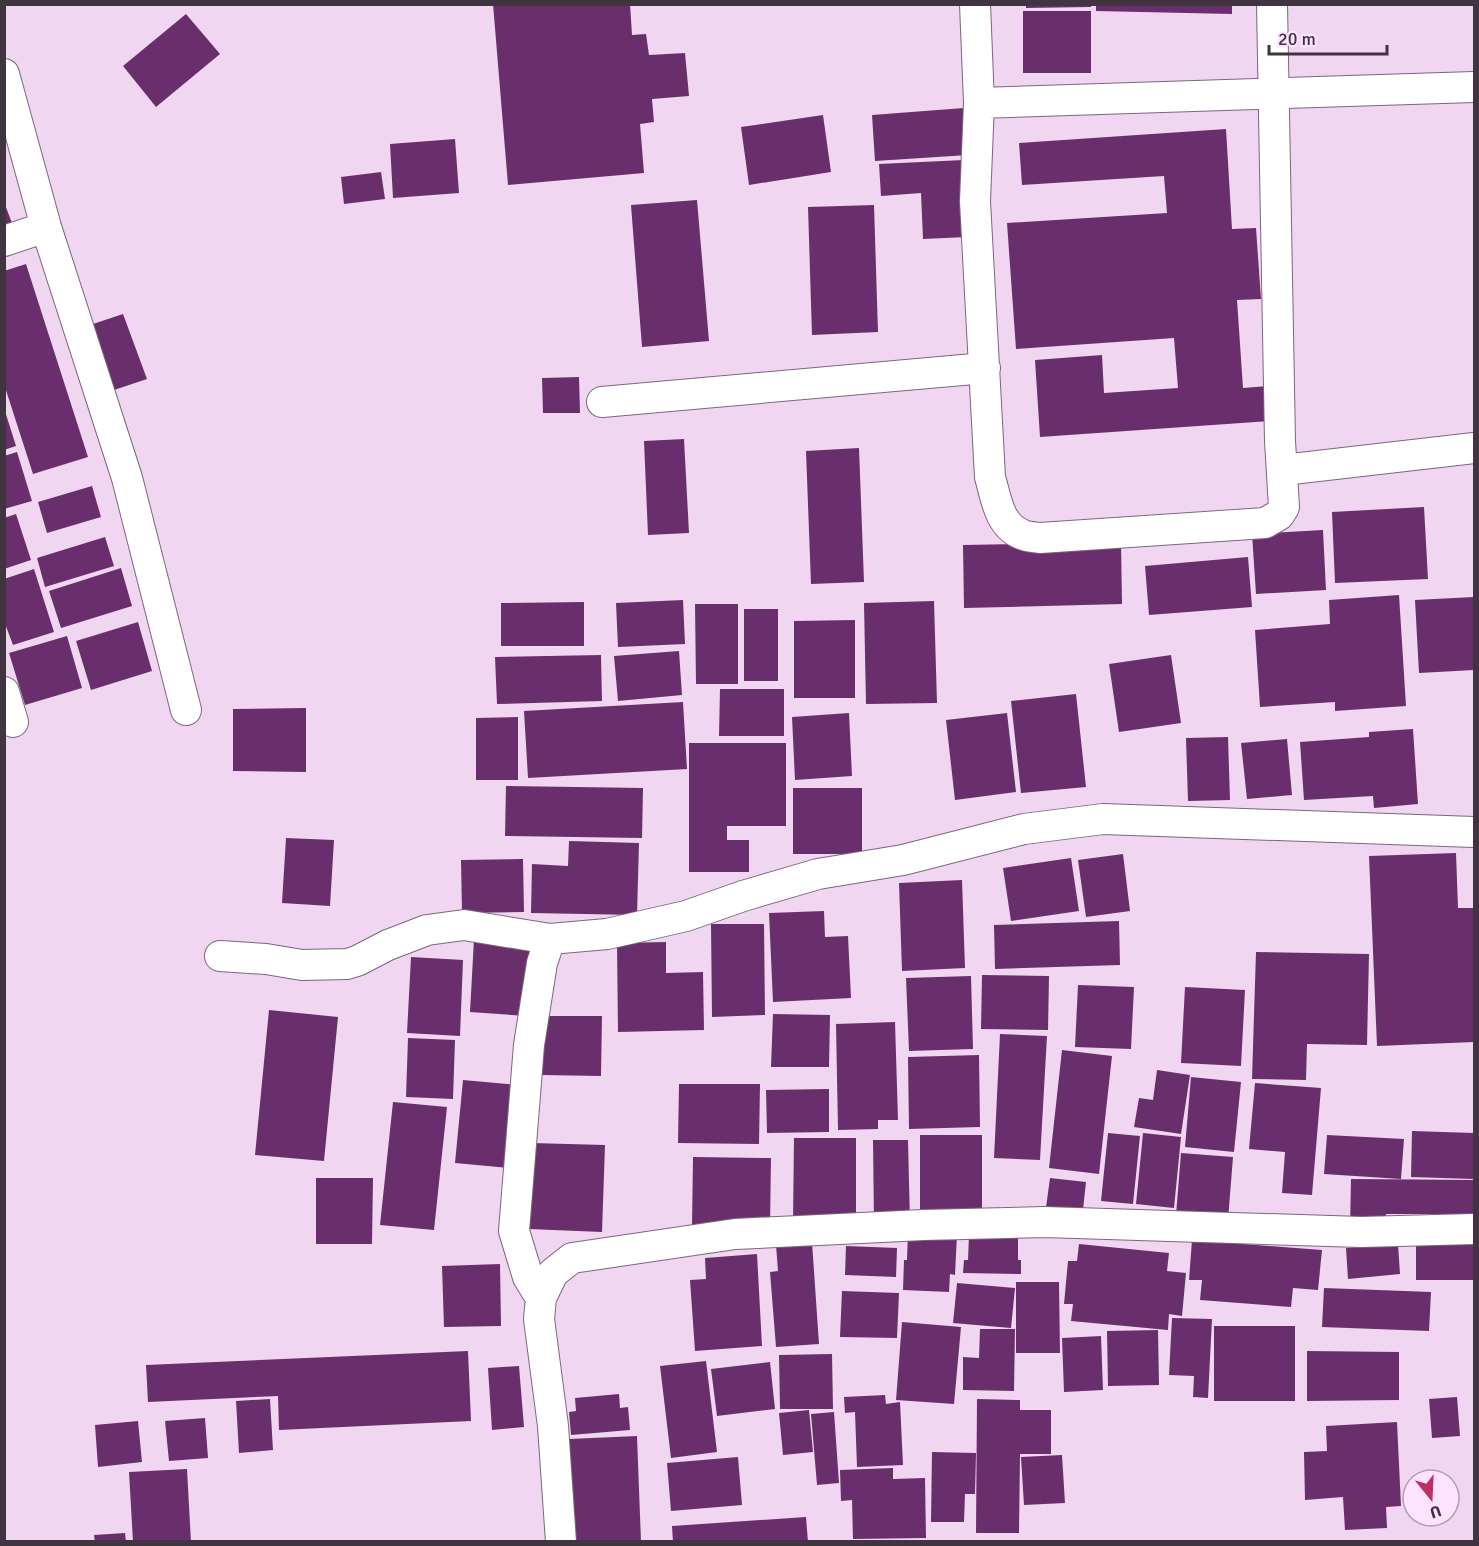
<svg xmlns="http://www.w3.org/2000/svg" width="1479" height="1546" font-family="Signika,sans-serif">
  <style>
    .building { fill: #692f6c }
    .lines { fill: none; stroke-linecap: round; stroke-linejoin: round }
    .minor-casing { stroke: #7d667e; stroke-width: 32 }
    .minor { stroke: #fff; stroke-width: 30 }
  </style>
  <rect width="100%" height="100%" fill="#f1d6f1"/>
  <path class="building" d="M493 4H630L632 35 646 34 649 55 685 53 689 96 652 99 654 122 640 124 644 173 508 185Z
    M1026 4H1091V7L1026 8Z
    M1096 4H1232V14L1096 11Z
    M1023 11H1091V73H1023Z
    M186 14 220 54 156 107 123 66Z
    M964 108 968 155 875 161 872 115Z
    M823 115 831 172 749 185 741 127Z
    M1226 129 1232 229 1256 228 1261 299 1237 300 1243 388 1268 386 1270 421 1040 437 1035 360 1102 355 1104 393 1178 388 1174 338 1016 349 1007 223 1167 213 1164 176 1022 185 1019 143Z
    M455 139 459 193 393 198 390 144Z
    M964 160 967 237 923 239 921 193 881 196 879 164Z
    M381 172 385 199 344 204 341 177Z
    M697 200 709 341 642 347 631 205Z
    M4 202 12 223 4 226Z
    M874 205 878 332 812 335 808 207Z
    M26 264 88 457 33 474 4 384V271Z
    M123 314 147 379 114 390 90 325Z
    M579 377 580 413H543L542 378Z
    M4 408 16 446 4 450Z
    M684 439 689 533 648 535 644 441Z
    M859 448 864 582 811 584 806 451Z
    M17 452 32 501 4 509V456Z
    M92 486 101 517 47 533 38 502Z
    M1424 507 1428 579 1335 583 1332 512Z
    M16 514 31 560 4 569V518Z
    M1323 530 1326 590 1256 594 1252 534Z
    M105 537 114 566 45 587 37 558Z
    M1121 542 1122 604 964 608 963 545Z
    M1248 557 1252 607 1149 615 1145 566Z
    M121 568 132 606 61 628 49 591Z
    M34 569 54 632 13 645 4 621V579Z
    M1399 595 1406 706 1335 711V702L1260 707 1255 630 1330 624 1329 600Z
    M1474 597V670L1419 673 1415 600Z
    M683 600 685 644 618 647 616 603Z
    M934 601 937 703 866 704 864 603Z
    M584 602V646H501V603Z
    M695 604H738V684H696Z
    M744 609H778V681H744Z
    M855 620V698H794V621Z
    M138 622 152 671 91 690 76 641Z
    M67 636 82 688 25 705 9 653Z
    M679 651 682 695 618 701 614 656Z
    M601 655 602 701 497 704 495 657Z
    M1171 655 1181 723 1119 732 1109 664Z
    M720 689H784V736H719Z
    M1076 694 1086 787 1021 793 1011 701Z
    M683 702 687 769 528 778 524 711Z
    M306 708V772L233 771V709Z
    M849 713 852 776 795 780 792 717Z
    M1007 713 1016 792 955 800 946 720Z
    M518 717V780H476V718Z
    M1413 729 1418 804 1374 808 1373 796 1304 800 1300 742 1369 737V732Z
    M1228 737 1230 800 1188 801 1186 738Z
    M1287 739 1292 795 1247 799 1241 743Z
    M689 743H786V826H727V840H749V872H689Z
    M506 786 643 788 642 838 505 836Z
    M793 788H862V854H793Z
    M286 838 334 840 330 906 282 903Z
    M569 841 639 843 637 915 531 913 532 864 568 866Z
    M1456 853 1458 908H1474V1042L1377 1046 1369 856Z
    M1123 854 1130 911 1086 917 1078 860Z
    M1071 858 1079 911 1011 921 1003 868Z
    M523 859 524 912 462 913 461 860Z
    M962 880 965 968 902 971 899 883Z
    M824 911 825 937 848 936 851 998 773 1002 769 913Z
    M1119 921 1120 965 995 969 994 925Z
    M711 924H764L765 1015 712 1017Z
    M474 939 530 943 526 1016 470 1012Z
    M666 942V973L703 972 704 1030 618 1032 617 943Z
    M1256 952 1369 954 1367 1045 1307 1044 1306 1080 1252 1079Z
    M411 957 463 960 460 1036 407 1033Z
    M982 975 1049 976 1048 1030 981 1029Z
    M971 976 973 1049 909 1051 906 978Z
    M1078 985 1134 987 1131 1049 1075 1047Z
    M1185 987 1245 990 1241 1066 1181 1063Z
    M269 1010 338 1017 324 1161 255 1155Z
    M773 1014 830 1015 829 1067H771Z
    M544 1016H602L601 1076 542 1075Z
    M895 1022 898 1120H878V1129L838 1130 836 1024Z
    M1000 1034 1047 1036 1040 1160 994 1158Z
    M408 1038 455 1040 453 1099 406 1097Z
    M1062 1050 1112 1056 1099 1174 1049 1168Z
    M979 1055 980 1127 909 1129 908 1057Z
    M1157 1070 1190 1075 1181 1134 1134 1127 1139 1098 1153 1100Z
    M1191 1077 1241 1082 1234 1152 1185 1147Z
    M463 1080 517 1085 509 1168 455 1163Z
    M1255 1083 1321 1088 1312 1195 1282 1193 1285 1152 1249 1149Z
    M679 1084H760L759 1144 678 1143Z
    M829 1089V1132L767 1133 766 1090Z
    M393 1102 447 1107 434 1230 380 1225Z
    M1412 1131 1474 1133V1179L1411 1177Z
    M1108 1133 1140 1136 1133 1204 1101 1201Z
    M1143 1133 1181 1137 1174 1208 1136 1204Z
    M920 1135H982V1216H920Z
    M1327 1135 1404 1139 1401 1179 1324 1174Z
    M794 1138H856V1219L793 1220Z
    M873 1140H908L910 1223H874Z
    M531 1143 605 1145 602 1232 529 1229Z
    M1181 1153 1233 1157 1228 1220 1176 1215Z
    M693 1157 771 1158 770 1226 692 1225Z
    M316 1178H373L372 1244H316Z
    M1050 1178 1086 1182 1082 1219 1045 1215Z
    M1351 1179 1474 1180V1214H1386V1231L1350 1230Z
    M908 1232 957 1234 955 1275 950 1274 949 1292 903 1290 904 1260H907Z
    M969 1235H1018V1260H1021V1274L963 1273 964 1260H968Z
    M1192 1240 1322 1250 1318 1290 1293 1288 1291 1307 1200 1300 1202 1280H1189Z
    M812 1242 819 1344 776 1347 770 1272 778 1271 776 1245Z
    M1416 1242 1474 1243V1280H1416Z
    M1079 1244 1169 1253 1167 1271 1186 1273 1182 1316 1169 1314 1168 1330 1071 1321 1073 1304H1064L1068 1261H1077Z
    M1398 1244 1400 1274 1348 1279 1346 1248Z
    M846 1246 897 1248 896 1277 845 1275Z
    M757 1254 762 1346 695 1351 690 1280 706 1279 705 1258Z
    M500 1264 501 1326 444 1327 442 1266Z
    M1016 1282H1059L1060 1353H1016Z
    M957 1283 1015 1288 1011 1328 953 1323Z
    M1324 1288 1431 1292 1429 1331 1322 1327Z
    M842 1291 899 1293 897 1338 840 1337Z
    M1172 1318 1212 1319 1208 1398 1193 1397 1194 1376 1169 1375Z
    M902 1322 961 1327 954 1404 896 1400Z
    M1214 1326H1295V1401H1214Z
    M980 1329H1015L1014 1391 963 1390V1357L979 1358Z
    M1158 1330 1159 1385 1108 1386 1107 1331Z
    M1101 1336 1103 1390 1064 1392 1062 1338Z
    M468 1351 471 1421 279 1430 278 1396 148 1402 146 1365Z
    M1307 1351 1399 1352V1400L1307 1401Z
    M832 1354 833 1409H780L779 1355Z
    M706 1361 717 1452 671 1458 660 1366Z
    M770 1362 775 1409 717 1416 711 1369Z
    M519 1366 524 1427 492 1430 488 1368Z
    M619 1394 620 1408 628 1407 630 1430 571 1435 569 1412 576 1411 575 1398Z
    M885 1395 886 1404 900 1402 903 1465 857 1467 855 1412 845 1413 844 1397Z
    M1457 1397 1460 1436 1432 1438 1429 1399Z
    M270 1399 273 1450 239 1453 236 1401Z
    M977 1399 1020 1400V1410H1051V1454H1020L1019 1533H976Z
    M809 1410 813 1452 783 1455 779 1413Z
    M834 1412 839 1483 817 1485 811 1414Z
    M205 1418 208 1458 169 1461 165 1421Z
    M138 1421 142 1462 98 1467 95 1425Z
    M1397 1422 1401 1506 1386 1507 1387 1528 1345 1530 1343 1497 1305 1500 1304 1452 1327 1451 1326 1426Z
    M637 1436 641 1542H572L569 1439Z
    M932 1452 976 1453 975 1494H965L964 1522H931Z
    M1062 1455 1065 1503 1024 1505 1021 1457Z
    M738 1457 742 1505 671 1511 667 1463Z
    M893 1468V1479L925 1478 926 1538 853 1539 852 1500 841 1501 840 1470Z
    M187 1469 191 1542H133L129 1472Z
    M806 1517 808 1542H673L672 1526Z
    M125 1533 126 1542H95L94 1535Z"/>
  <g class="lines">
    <g class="minor-casing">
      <path id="minor" d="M975 4 979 103
        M1272 4 1280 441 1284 507 1279 515 1265 523 1040 538C1034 537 1026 537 1021 534 999 525 996 498 990 477L975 201 979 103 1474 87
        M4 74 46 227 127 478 186 710
        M4 241 46 227
        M602 402 985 368
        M1283 470 1474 448
        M4 692 13 722
        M220 956 266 959 302 965 347 964 357 961 388 945 427 930 464 925 550 939 607 934 686 916 743 896 818 874 903 860 1024 829 1103 819 1474 832
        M541 1298 528 1277 514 1231 529 1045 542 963 550 939
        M561 1542 553 1426 539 1319 541 1298 553 1273 572 1258 735 1234 923 1225 1044 1222 1361 1232 1474 1229"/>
    </g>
    <use href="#minor" class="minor"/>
  </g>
  <rect width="1479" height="1546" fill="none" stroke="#3f343f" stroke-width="12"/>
  <g transform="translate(1431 1498) rotate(162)"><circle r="28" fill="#fee3ff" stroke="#b29db2" stroke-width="1.5"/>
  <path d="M0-4.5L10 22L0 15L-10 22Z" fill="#bd3063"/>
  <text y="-9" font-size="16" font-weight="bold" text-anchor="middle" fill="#3f343f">U</text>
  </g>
  <path d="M1269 45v9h118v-9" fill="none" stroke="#3f343f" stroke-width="3"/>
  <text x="1278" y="45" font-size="18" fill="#3f343f" stroke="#fee3ff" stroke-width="4.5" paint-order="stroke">20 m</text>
</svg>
